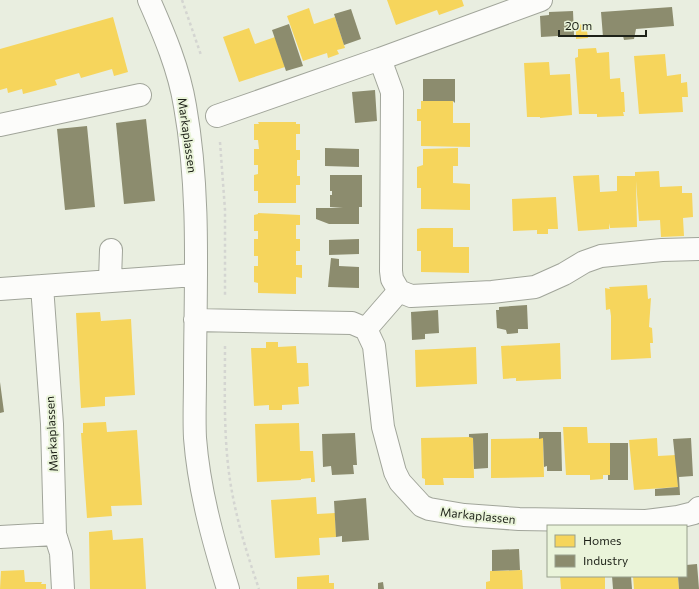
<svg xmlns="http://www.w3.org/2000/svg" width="699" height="589" font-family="Commissioner,sans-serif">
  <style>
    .homes { fill: #f6d55c }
    .industry { fill: #8c8c6e }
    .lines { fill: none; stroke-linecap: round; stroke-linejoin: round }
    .minor-casing { stroke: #a1a59a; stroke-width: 24 }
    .path { stroke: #d4d5d1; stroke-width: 2.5; stroke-dasharray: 3 3; stroke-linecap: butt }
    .minor { stroke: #fcfcfa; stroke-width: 22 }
    .labels { text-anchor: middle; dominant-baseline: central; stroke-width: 4; stroke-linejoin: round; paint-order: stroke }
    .street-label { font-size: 12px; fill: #1d2118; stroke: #eaf4da }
  </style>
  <rect width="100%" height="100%" fill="#e9eee0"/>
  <path class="homes" d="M387 0H462L464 6 439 15 437 10 396 25Z
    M309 8 314 24 335 17 345 48 337 50 339 54 328 58 327 53 303 61 287 16Z
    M113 17 128 72 114 76 112 69 81 78 79 73 55 80 57 85 23 94 22 89 8 93 7 88 0 90V49Z
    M586 24 588 38 576 39V25Z
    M249 28 255 44 275 37 285 67 239 82 223 37Z
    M596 48 597 53 609 52 610 79 620 78 621 92H624L625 112H623L624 116 597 117V114H579L575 58 578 57V49Z
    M665 54 667 76 681 74V83L687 82 688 97H682L683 112 639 114 634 56Z
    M549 62 550 75 570 74 572 115 540 118V117H527L524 63Z
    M421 101H453V123H470V147L421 146V121H417V109H421Z
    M258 122H296V124H300V134H296V150H300V160H297V176H300V185H296V203H258V191H254V175L258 174V165H254V149H259L258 140H254V124H259Z
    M458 148V166H453V183L470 184V210L421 209V188H417V167L423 165V149Z
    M659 171 660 187 682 186V193H692L693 217 683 218 684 236 661 237 660 220 639 221 636 181 637 227 610 228 609 223V229L578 231 573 176 599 175 600 192 617 191V176H635V172Z
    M556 197 558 229H548V234H537V230L513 231 512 199Z
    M258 213 300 215V225H296V239H300V251H296V265H302V278L296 277V294L258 293V283L254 282V266H258V256H254V239H258V231H254V215L258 214Z
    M421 228H453V247H469V273L421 272V251H417V229Z
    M647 285 648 299 651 298 649 327 652 328 653 343H650L651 358 611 360V316L610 309 606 310 605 288 610 289 609 287Z
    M100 312 101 321 131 319 135 395 105 397V406L81 408 76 313Z
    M266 342H278V347L296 346 297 363H308L309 386 298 387 299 404 282 405V410H269V405L254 406 251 348H266Z
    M560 343 561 379 516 381V378L503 379 501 346Z
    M476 347 477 384 416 387 415 350Z
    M106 422 107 432 137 430 142 505 111 506 112 516 87 518 81 433H83V423Z
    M299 423 300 451H313L315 482H311V478L301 479V480L257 482 255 424Z
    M563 427H587L588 443H610V475H603V479L590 480V475H566Z
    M469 437 473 438 474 478H443L444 485H425V479L422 478 421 438Z
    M543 438 544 477 491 478V439Z
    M657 438 658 456 676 455 678 487 634 490 629 440Z
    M316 497 317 514 335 513 336 537 319 538 320 555 275 558 271 500Z
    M112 530 113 540 143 538 146 589H90L89 532Z
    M24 570 25 582H42L41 584H46V589H0L1 571Z
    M522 570 523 589H486V582L490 581V571Z
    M329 575V583H334V589H297V577Z
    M560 576H605V589H561Z
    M633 576H678L679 589H634Z"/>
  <path class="industry" d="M672 7 674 26 636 29 634 39 624 40 623 36 603 37 601 12Z
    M351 9 361 39 344 45 334 14Z
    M573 11 574 35 541 37 540 16 549 15V12Z
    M289 24 303 66 286 71 272 30Z
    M423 79H455V103L453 101H423Z
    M375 90 377 121 355 123 352 92Z
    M146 119 155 201 124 204 116 123Z
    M87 126 95 207 65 210 57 129Z
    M325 148 359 149V167L325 166Z
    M330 175H362V207H359V224H329L316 219V208H343L330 207V195H332V191H330Z
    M359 239V254L329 255V240Z
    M331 258 339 259V266L359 267V288L328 287Z
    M527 305 528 329H518V333L507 334 506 330 497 328 496 310H499V307Z
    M438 310 439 333 425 334V339L412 340 411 312Z
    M0 382 4 412 0 413Z
    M539 432H561L562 471H547V466L544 467 543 438 539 439Z
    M355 433 357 465H353L354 474 332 475 331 466 323 467 322 434Z
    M488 433V468L474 469 473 438 469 437V434Z
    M691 438 693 476 679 477 680 495 655 496V489L678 487 673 439Z
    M610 443H628V480H608V475H610Z
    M366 498 369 540 342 542V536L336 537 334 501Z
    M519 549 520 570 492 571V550Z
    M697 564 699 589H679L678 576H686V565Z
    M612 576H631L632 589H613Z
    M383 582 384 589H378V583Z"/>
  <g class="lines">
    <g class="minor-casing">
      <path id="minor" d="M149 0C164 34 179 69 185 106 201 196 195 287 195 378 195 398 194 418 195 438 199 490 213 540 228 589
        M217 116 380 59
        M0 125 140 95
        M110 280 111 250
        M0 289 195 275
        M399 291 411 296 492 292 535 287 564 274 584 262 601 256 662 250 699 249
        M195 320 352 323 366 329 374 346 383 427 395 472 400 482 422 506 429 509 464 515 519 519 646 521 678 517 694 513 699 508
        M366 329 399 291 392 279 391 271 392 92 380 59 541 0
        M55 534 61 553 63 589
        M0 537 55 534 52 424 42 286"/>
    </g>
    <path class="path" d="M182 0 201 55
      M220 142 225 210V295
      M225 346C225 394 223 444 232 492 238 525 248 557 259 589"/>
    <use href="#minor" class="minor"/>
  </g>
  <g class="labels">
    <g class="street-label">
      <text transform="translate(188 135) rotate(82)">Markaplassen</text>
      <text transform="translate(51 434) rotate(-93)">Markaplassen</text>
      <text transform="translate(478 515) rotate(6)">Markaplassen</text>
    </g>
  </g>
  <rect x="547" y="525" width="140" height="52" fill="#eaf4da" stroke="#98a08c"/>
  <rect x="555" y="535" width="20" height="12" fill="#f6d55c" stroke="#98a08c"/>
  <text x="583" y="545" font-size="12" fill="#1d2118">Homes</text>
  <rect x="555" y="555" width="20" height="12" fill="#8c8c6e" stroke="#98a08c"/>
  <text x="583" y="565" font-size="12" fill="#1d2118">Industry</text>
  <path d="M559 30v6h87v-6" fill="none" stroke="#1d2118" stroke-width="2"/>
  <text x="565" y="30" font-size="12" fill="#1d2118" stroke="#eaf4da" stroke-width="3" paint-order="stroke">20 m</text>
</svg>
